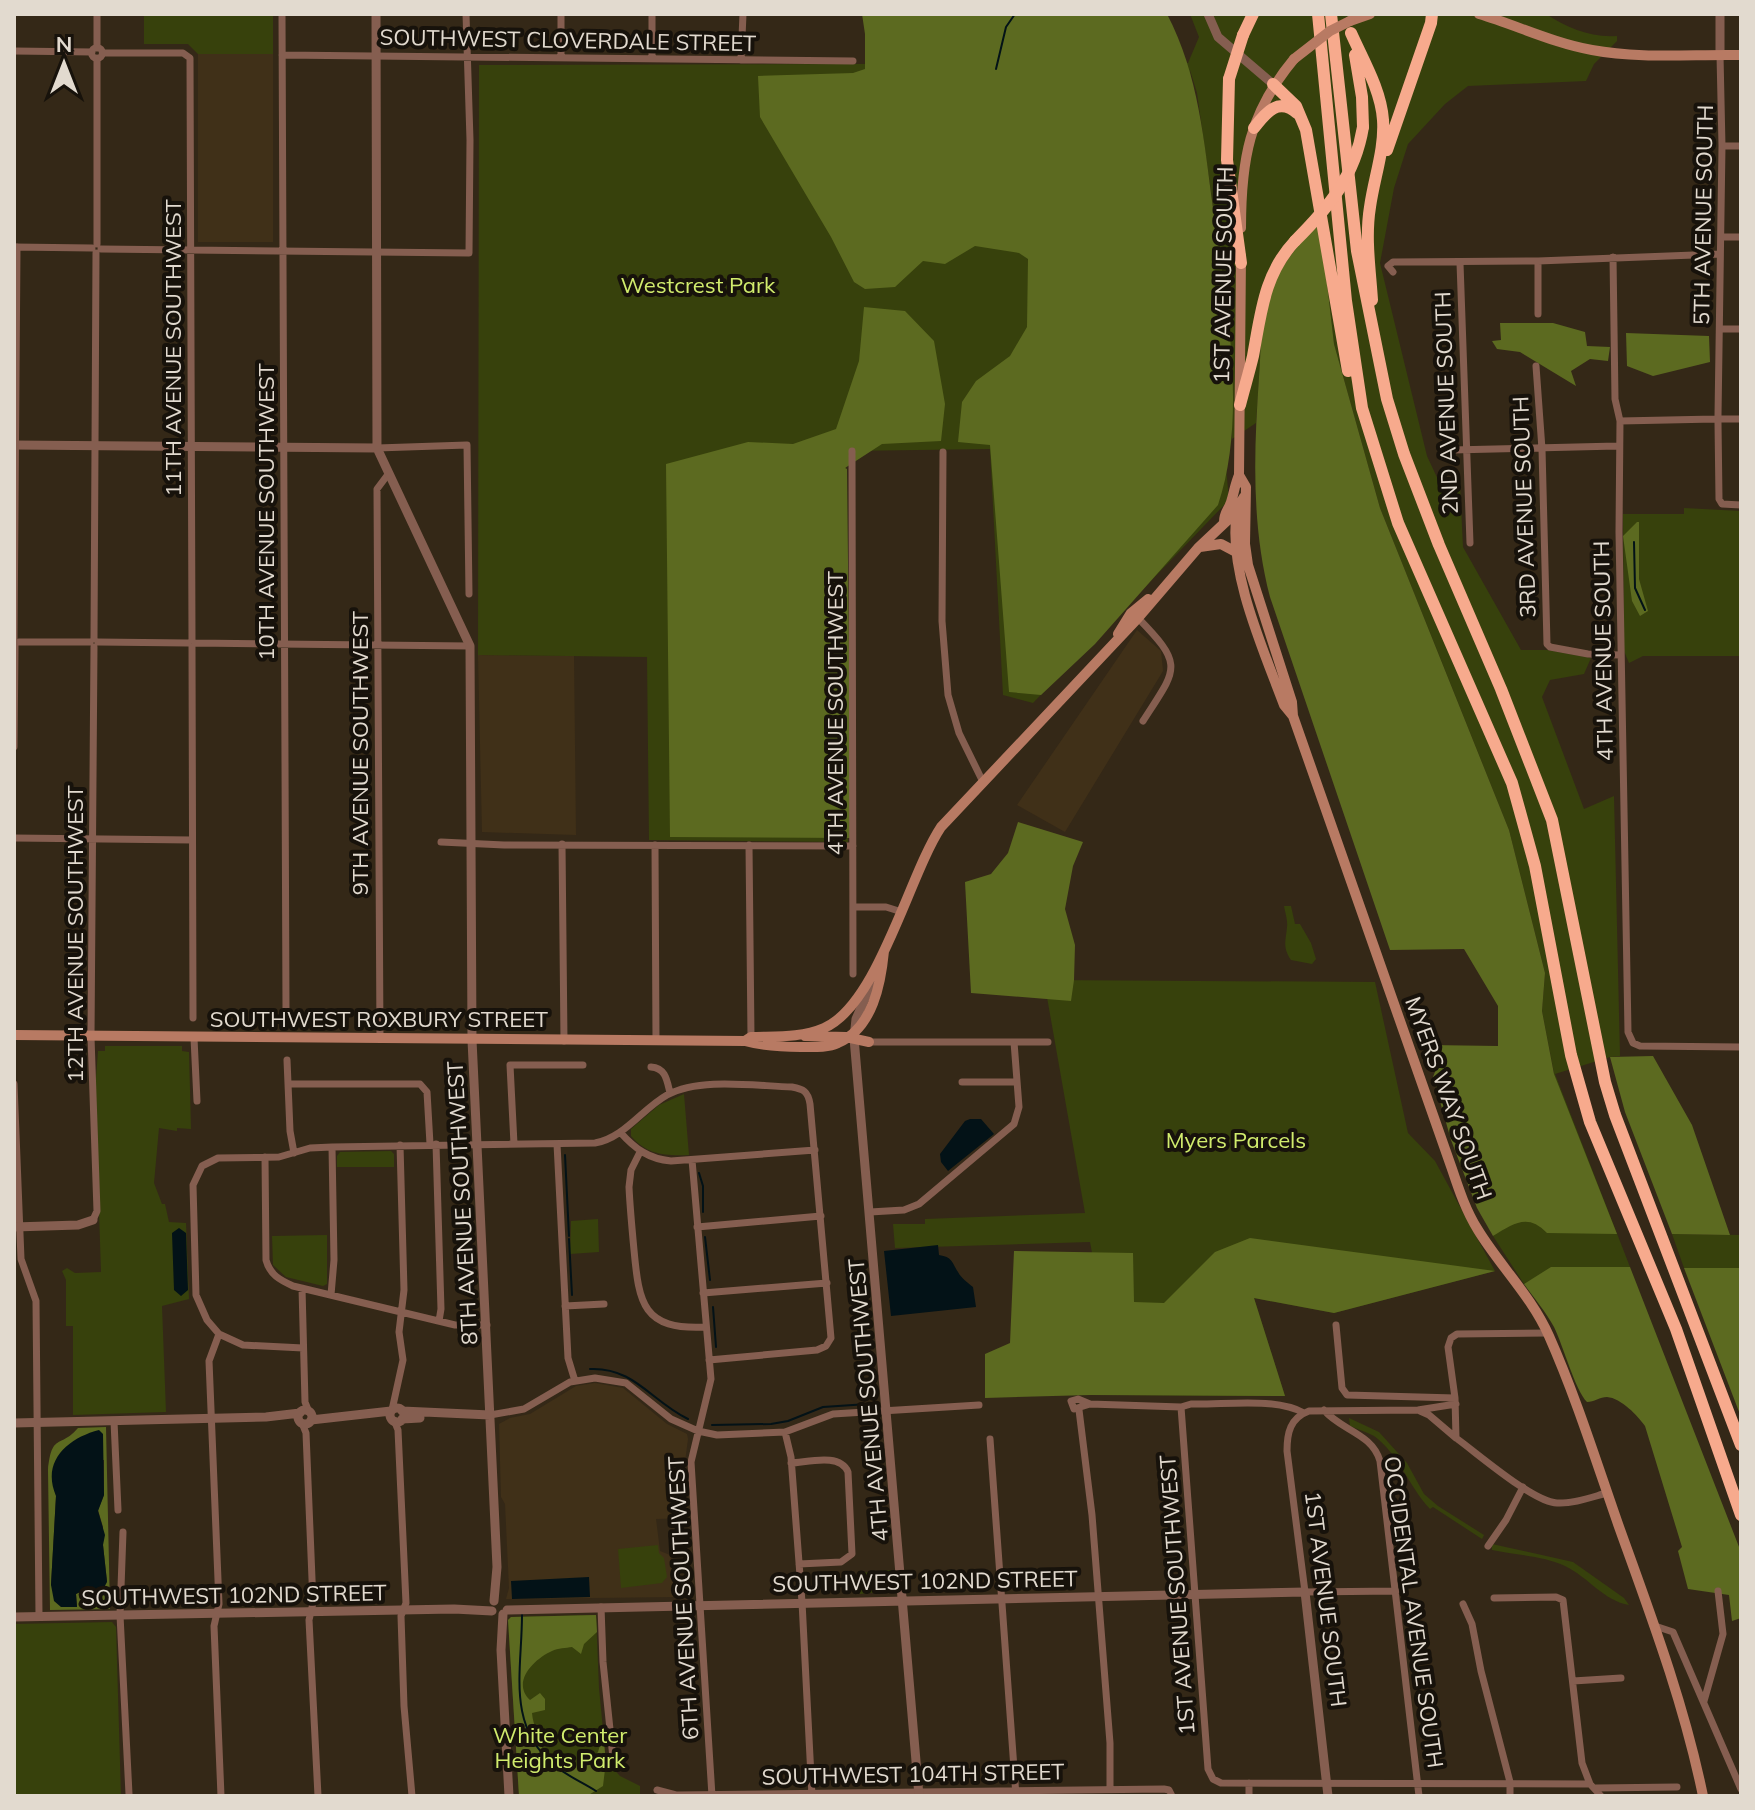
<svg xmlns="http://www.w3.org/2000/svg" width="1755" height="1810" font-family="Mulish,sans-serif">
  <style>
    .built { fill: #403018 }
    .green { fill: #37410c }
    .forest { fill: #5c6a20; fill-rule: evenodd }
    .water { fill: #031217 }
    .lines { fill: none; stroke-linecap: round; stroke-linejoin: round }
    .stream { stroke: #031217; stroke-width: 2 }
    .minor { stroke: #855e50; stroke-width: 7 }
    .tertiary { stroke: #855e50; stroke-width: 9 }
    .secondary { stroke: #b87a63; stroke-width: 10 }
    .motorway { stroke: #f7aa8d; stroke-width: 12 }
    .secondary-bridge { stroke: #b87a63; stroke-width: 10 }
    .motorway-bridge { stroke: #f7aa8d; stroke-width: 12 }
    .labels { text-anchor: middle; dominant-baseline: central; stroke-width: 8; stroke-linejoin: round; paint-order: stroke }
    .street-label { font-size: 22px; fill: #e2dacf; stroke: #17120b }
    .park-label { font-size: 22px; fill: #d1ec6d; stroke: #17120b }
  </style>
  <rect width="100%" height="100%" fill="#342817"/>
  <path class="built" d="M198 54H273V242H198Z
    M1137 630 1161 651 1163 671 1065 832 1017 805Z
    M478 655 574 656 576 835 482 832Z
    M595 1383 623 1388 667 1424 687 1434 688 1439 685 1462 689 1518 656 1519 660 1551 670 1555 677 1597 506 1599 509 1588 505 1504 501 1497 499 1424 510 1418 530 1414 576 1386Z"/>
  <path class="green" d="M144 14H273V54H198L188 44H144Z
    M1190 14H1546C1568 28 1591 38 1617 36V41L1594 64 1586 81 1468 86 1445 104 1408 144 1394 188 1380 263 1427 456 1441 486H1460L1463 547 1521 650H1547L1591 658 1584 674 1550 680 1542 697 1584 809 1614 796 1620 1056 1610 1057 1555 1074 1630 1267 1535 1278 1524 1284 1493 1236 1498 1232 1554 1073 1542 1011 1545 973 1509 830 1380 508 1334 344 1320 223 1262 332 1256 423 1232 439 1227 305 1197 93 1190 70 1229 500 1033 703 1003 695 990 449 846 451 848 842 649 840 647 657 478 655 479 65 1188 63 1199 37Z
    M1684 508 1741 511V656H1643L1629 663 1624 651 1623 514H1684Z
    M1284 906H1291L1295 924H1300L1311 943 1316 959 1312 964 1291 960C1282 947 1286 940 1287 927 1288 921 1285 912 1284 906Z
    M1044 980 1375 982 1408 1133 1435 1161 1495 1271 1334 1313 1254 1298 1285 1396 1118 1395 1090 1242 895 1248 893 1224H925V1219L1085 1213Z
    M105 1046H182V1051L189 1052 191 1129 177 1128V1131L159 1128 154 1183 162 1204H165L169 1222 186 1223 189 1299 162 1306 166 1412 73 1415V1326H66V1280L62 1271 67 1268 75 1273 101 1272 95 1091 98 1051H105Z
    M684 1094 689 1155C666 1156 647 1155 631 1136V1129L659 1105Z
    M391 1151 394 1154V1167H337V1156L340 1152Z
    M598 1219 599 1252 570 1254 571 1221Z
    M1672 1234 1741 1235V1268H1684Z
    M327 1235V1284L323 1286 286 1277 273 1265 272 1236Z
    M1349 1418 1379 1432 1407 1463 1424 1494 1438 1506 1484 1535 1482 1539 1433 1507 1430 1509C1409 1487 1399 1454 1374 1436 1367 1432 1357 1429 1350 1426Z
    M1492 1544 1573 1562 1624 1598 1629 1605C1604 1601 1588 1577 1565 1566 1544 1556 1516 1555 1492 1550Z
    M658 1545 659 1553 664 1558 667 1577 662 1583 621 1588 618 1549Z
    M891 1570 892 1587 889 1591 860 1594 859 1573Z
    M596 1615 599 1688 606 1761 620 1776 640 1786V1796H519L508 1620 511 1617Z
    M112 1622 116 1627 121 1796H14V1624Z"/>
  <path class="forest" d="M862 14H1167C1199 75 1204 142 1213 208 1226 299 1248 417 1218 505L1095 644 1041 695 1009 692 990 445 958 442 962 402 976 381 1010 356 1027 327 1028 259 1019 253 975 246 945 264 923 261 895 287 865 289 854 282 831 237 760 117 758 76 853 73 865 69V34Z
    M1320 222 1334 344 1380 508 1509 830 1545 973 1542 1011 1554 1074 1617 1234 1547 1233C1528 1213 1514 1223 1493 1236L1477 1208 1451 1140 1433 1077 1438 1064 1430 1045 1498 1046V1006L1464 949 1390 950 1270 597C1251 524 1254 451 1259 377 1261 353 1260 327 1267 303 1276 270 1297 246 1320 222Z
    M864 307 905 311 934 341 945 404 941 441 882 444 845 468 847 469 851 838 670 837 666 464 748 442 793 444 836 429 859 361Z
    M1500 323H1553L1585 332 1587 346 1610 347 1608 361 1590 359 1571 371 1576 386 1520 352 1497 349 1492 341 1501 340Z
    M1626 333 1709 336 1710 362 1653 376 1627 366Z
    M1637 522H1639V579L1648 611 1640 616 1632 601 1623 536Z
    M1018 822 1083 842 1073 866 1065 909 1075 945 1074 980 1071 1001 971 993 965 882 991 874 1008 853Z
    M1653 1056 1692 1125 1730 1235 1672 1234 1625 1112 1610 1057Z
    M1250 1238 1495 1271 1334 1313 1254 1298 1285 1396 1090 1395 985 1398V1354L1010 1343 1014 1251 1133 1253 1134 1302 1164 1303 1215 1252Z
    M1551 1267H1630L1741 1552V1618L1732 1621 1729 1595 1688 1589 1678 1551 1682 1547 1645 1426C1638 1416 1621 1398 1607 1397 1600 1397 1594 1402 1587 1402 1575 1390 1563 1345 1554 1327 1546 1312 1534 1298 1524 1284Z
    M1684 1268H1741V1417Z
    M106 1427 110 1609 50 1610 48 1470C52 1432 60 1449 78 1428ZM104 1460V1495L98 1510 103 1527V1545L107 1581 90 1592 88 1588 76 1594 77 1607 51 1585 56 1496 53 1469Z
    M596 1615 597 1632 584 1644 581 1654 572 1647C566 1648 558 1648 552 1651 534 1659 511 1682 530 1700L540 1693 545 1699V1710L532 1713C533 1727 540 1735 542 1748L559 1761 576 1768 579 1755 585 1754 591 1760 598 1752 603 1735 606 1761 603 1786 587 1796H519L508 1620 511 1617Z"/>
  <path class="water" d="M970 1119H981L994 1134 948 1171 941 1162 940 1154 965 1121Z
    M179 1228 186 1233 188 1290 181 1296 174 1290 172 1233Z
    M938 1245 939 1255C952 1257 952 1262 958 1272 961 1278 968 1283 973 1287L976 1307 891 1316 884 1251Z
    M99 1430 103 1434 104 1495 98 1511 105 1535 103 1545 107 1582 96 1603H92L88 1588 76 1594 77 1607H61L54 1601 51 1585 56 1496C41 1461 68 1438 99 1430Z
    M589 1577 590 1597 512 1599 511 1581Z"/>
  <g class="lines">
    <path class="stream" d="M996 69 1006 27 1015 14
      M1634 542 1635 588 1645 610
      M565 1155 569 1236
      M699 1173 703 1186V1212
      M705 1237 710 1280
      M569 1239 572 1295
      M713 1307 716 1347
      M590 1369C634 1367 651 1401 688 1419
      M712 1425 771 1424 788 1421 823 1407 868 1404
      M522 1615C522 1670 506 1725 554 1765 567 1776 582 1782 596 1791"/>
    <path class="minor" d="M97 14V48
      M282 14 286 1009
      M561 14V58
      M652 14V59
      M91.5 53a5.5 5.5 0 1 1 11 0a5.5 5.5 0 1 1-11 0Z
      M14 51 92 52
      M103 53H183L190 58 192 640
      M282 55 853 61
      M97 58V244
      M741 60 743 14
      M1722 146H1741
      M1721 237H1741
      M14 247 92 248
      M101 249 469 253 470 140 466 14
      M1613 257 1615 399 1620 421 1619 532 1628 1032 1633 1043 1640 1046 1741 1047
      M1538 261V314
      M1460 263 1470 543
      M1393 272 1388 266 1393 262 1538 261 1720 254
      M1720 329H1741
      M1536 366 1542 449 1547 644 1550 647 1588 654 1620 655
      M1718 416 1722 146 1720 55
      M1721 419H1741
      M1620 421 1715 419
      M1718 422 1719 499 1722 504 1741 505
      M377 448 467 445 469 594
      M1452 450 1617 446
      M852 451 853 974
      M943 452 942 621 948 695 959 733 983 782
      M1138 618C1185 666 1177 668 1143 721
      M14 638 17 247
      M94 639 96 253
      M19 642H90
      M98 642 188 643
      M195 643 470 646
      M192 647 193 1018
      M14 747 15 646
      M14 838 192 840
      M441 842 504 845 853 846
      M562 844 564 1041
      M655 845 656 1041
      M749 845 751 1037
      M853 907H886L902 912
      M194 1038 197 1101
      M380 1038 377 489 389 473
      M866 1042H1048
      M287 1060 290 1131 294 1153
      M651 1067C666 1068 667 1081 670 1093
      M962 1082H1017
      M14 1084 21 1259 36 1301 39 1616
      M288 1084H420L427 1092 430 1144
      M620 1132C635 1149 649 1159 671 1161L815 1150
      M436 1144 441 1309 439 1321
      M514 1144 510 1065H583
      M557 1144 568 1358 575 1381
      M640 1152 631 1170 629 1187C630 1208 632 1229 634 1250 639 1304 643 1330 705 1327
      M265 1157 266 1260C270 1275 280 1280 293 1286L455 1325H487
      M692 1160 711 1379 691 1462 712 1796
      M870 1212 904 1210 919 1204 1014 1124 1019 1107 1014 1042
      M93 1220 97 1211 91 1037 94 647
      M697 1227 821 1216
      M302 1288 305 1402 309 1412
      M703 1293 827 1283
      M331 1295 334 1260 332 1147
      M565 1306 604 1304
      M1336 1325 1342 1388 1347 1395 1455 1398
      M1548 1333 1457 1334 1451 1338 1448 1347 1455 1398 1456 1438C1477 1453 1533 1502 1557 1503 1573 1504 1592 1497 1607 1493
      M219 1334 209 1361 219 1604 214 1626 221 1796
      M303 1348 243 1345 219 1334 207 1320 196 1295 193 1185 202 1166 218 1158 279 1157 310 1148 332 1147 595 1143C624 1138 642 1109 667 1095 700 1077 755 1086 792 1087 803 1089 808 1091 810 1104L831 1338 826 1346 817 1350 709 1360
      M1078 1399 1090 1404 1074 1409 1071 1401Z
      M1090 1404 1181 1407 1191 1404C1225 1405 1275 1397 1304 1413
      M1181 1407 1208 1769 1213 1779 1221 1783 1590 1784
      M392 1410 403 1360 399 1332 404 1290 400 1145
      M1079 1410 1092 1515 1110 1743V1789
      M1324 1410C1340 1430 1372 1433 1380 1461L1419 1796
      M1420 1411 1429 1415 1456 1438
      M490 1415 524 1409 570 1382 595 1378 626 1383 671 1419 698 1431 717 1435 785 1432 833 1414 979 1405
      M394 1420 398 1430 406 1603 401 1616 404 1706 412 1796
      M114 1421 118 1510
      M302 1423 306 1433 313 1603 309 1620 318 1796
      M785 1432 791 1457 802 1602 812 1796
      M990 1439 1016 1796
      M791 1463C809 1462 840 1453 848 1472L852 1554 841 1562 799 1564
      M123 1532 120 1615 129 1794
      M1488 1546 1506 1520 1523 1487
      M1396 1591 1305 1592 1287 1451C1287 1433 1290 1418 1309 1411L1418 1410 1456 1404
      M1494 1598 1556 1597 1563 1600 1582 1763 1590 1784 1601 1796
      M1463 1604 1472 1624 1481 1671 1510 1782V1796
      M601 1607 603 1662 613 1758
      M1655 1626 1673 1632 1741 1789
      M1573 1681 1621 1678
      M1704 1701 1723 1634 1718 1591
      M1596 1788 1677 1787
      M657 1790 676 1795 1164 1789 1169 1790 1172 1796
      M1249 1796V1783"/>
    <path class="tertiary" d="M376 14 377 448 470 646 472 1040 497 1567 494 1601
      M1208 14 1218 37 1273 84
      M1720 14V55
      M14 445 377 448
      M873 980 856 1019 854 1038 919 1796
      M14 1227 78 1225 93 1220
      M390 1415a7 7 0 1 1 14 0a7 7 0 1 1-14 0Z
      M298 1417a7 7 0 1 1 14 0a7 7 0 1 1-14 0Z
      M402 1411 490 1415
      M402 1419 420 1418
      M311 1420 391 1411
      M14 1423 266 1417 300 1413
      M507 1610 1305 1592 1328 1796
      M503 1614 501 1650 509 1796
      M14 1617 454 1609 492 1611"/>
    <path class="secondary" d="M1479 14C1516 25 1553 43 1592 50 1640 59 1692 54 1741 55
      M1350 21 1370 14
      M1241 228C1241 160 1249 113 1294 59
      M1239 475 1246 487 1245 544 1248 565 1292 702 1293 716 1452 1169C1459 1190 1466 1211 1478 1230 1500 1266 1532 1297 1549 1336 1576 1397 1596 1461 1618 1524 1650 1613 1684 1703 1703 1796
      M1237 512C1227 570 1264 651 1284 705L1293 716
      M1224 522C1224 512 1228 511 1231 502 1234 493 1235 484 1239 475L1241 256
      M1200 547 1221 544 1238 553
      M1118 634 1131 613 1148 599
      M14 1035 745 1041C763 1046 782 1047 801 1047 812 1047 828 1048 838 1043 873 1028 881 983 884 951
      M805 1036 846 1037 869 1042
      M745 1041 751 1037C775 1036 801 1038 824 1028 878 1005 909 875 941 827L1138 618 1198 548 1232 516 1244 497"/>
    <path class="motorway" d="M1318 14 1346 301 1362 408 1398 523 1512 783 1535 866 1571 1055 1590 1122 1676 1329 1741 1515
      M1331 14 1357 251 1387 399 1404 454 1439 545 1501 689 1552 820 1605 1082 1615 1115 1741 1445
      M1351 33C1363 60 1381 90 1383 120 1385 149 1374 178 1370 207 1365 238 1370 269 1372 300
      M1243 35 1253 14
      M1355 55 1362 97 1363 127
      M1229 79 1227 160 1241 263
      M1273 84 1296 106 1306 130 1348 371
      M1254 128C1266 112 1279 97 1297 113
      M1387 150 1431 23 1432 14
      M1240 405C1244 389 1249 373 1253 356 1261 313 1264 274 1295 241"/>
    <path class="secondary-bridge" d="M1294 59 1330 31 1350 21"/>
    <path class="motorway-bridge" d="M1229 79 1243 35
      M1295 241C1329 207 1355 176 1363 127"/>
  </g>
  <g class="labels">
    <g class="street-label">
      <text transform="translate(568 40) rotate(1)">SOUTHWEST CLOVERDALE STREET</text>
      <text transform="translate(1703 215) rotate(-89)">5TH AVENUE SOUTH</text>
      <text transform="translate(1223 275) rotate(-89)">1ST AVENUE SOUTH</text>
      <text transform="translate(173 348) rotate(-90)">11TH AVENUE SOUTHWEST</text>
      <text transform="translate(1446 403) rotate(-92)">2ND AVENUE SOUTH</text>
      <text transform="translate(1524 507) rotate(-92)">3RD AVENUE SOUTH</text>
      <text transform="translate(266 512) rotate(-90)">10TH AVENUE SOUTHWEST</text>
      <text transform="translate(1603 651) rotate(-91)">4TH AVENUE SOUTH</text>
      <text transform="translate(835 713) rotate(-90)">4TH AVENUE SOUTHWEST</text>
      <text transform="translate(360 753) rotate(-90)">9TH AVENUE SOUTHWEST</text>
      <text transform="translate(75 934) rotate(-90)">12TH AVENUE SOUTHWEST</text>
      <text x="379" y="1019">SOUTHWEST ROXBURY STREET</text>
      <text transform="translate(1449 1098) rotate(70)">MYERS WAY SOUTH</text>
      <text transform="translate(462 1203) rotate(-93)">8TH AVENUE SOUTHWEST</text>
      <text transform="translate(868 1400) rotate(-95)">4TH AVENUE SOUTHWEST</text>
      <text transform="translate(925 1581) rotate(-1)">SOUTHWEST 102ND STREET</text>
      <text transform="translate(234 1595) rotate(-1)">SOUTHWEST 102ND STREET</text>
      <text transform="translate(1177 1595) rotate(-94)">1ST AVENUE SOUTHWEST</text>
      <text transform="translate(683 1598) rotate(-93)">6TH AVENUE SOUTHWEST</text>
      <text transform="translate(1326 1599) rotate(83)">1ST AVENUE SOUTH</text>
      <text transform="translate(1414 1612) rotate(82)">OCCIDENTAL AVENUE SOUTH</text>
      <text transform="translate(913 1774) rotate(-1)">SOUTHWEST 104TH STREET</text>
    </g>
    <g class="park-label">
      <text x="698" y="285">Westcrest Park</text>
      <text x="1236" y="1140">Myers Parcels</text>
      <text x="560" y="1735">White Center<tspan x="560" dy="25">Heights Park</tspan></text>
    </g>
  </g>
  <rect width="1755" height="1810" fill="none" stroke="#e2dacf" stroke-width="32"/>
  <g transform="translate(64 64)" stroke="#17120b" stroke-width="6" paint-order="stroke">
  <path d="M0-6L14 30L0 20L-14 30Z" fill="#e2dacf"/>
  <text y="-12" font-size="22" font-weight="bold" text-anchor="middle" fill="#e2dacf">N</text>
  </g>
</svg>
